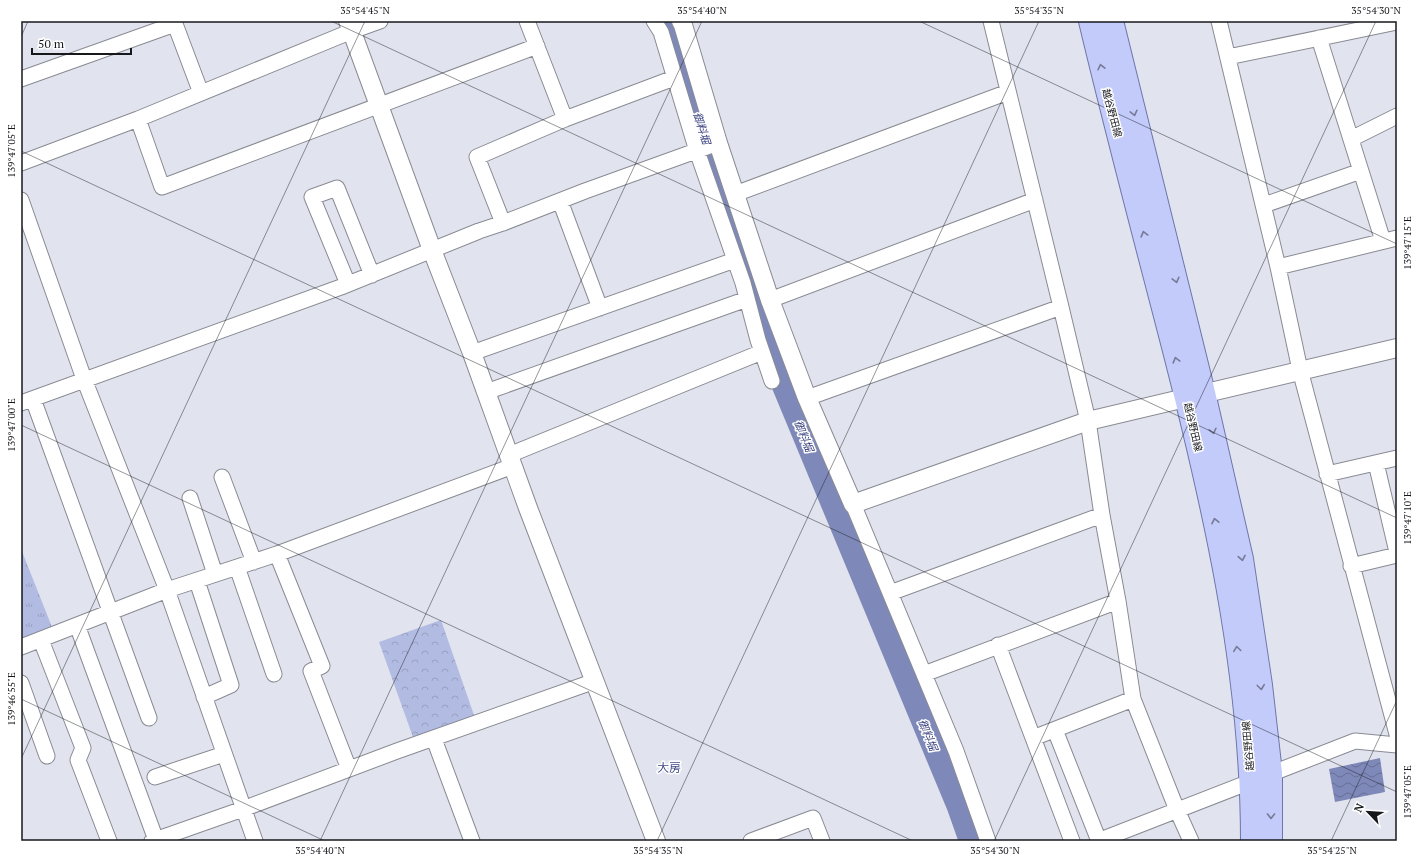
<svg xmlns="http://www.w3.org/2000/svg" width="1418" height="862" font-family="'PT Serif','Noto Sans JP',serif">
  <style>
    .grass { fill: url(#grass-tufts) }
    .park { fill: url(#park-crowns) }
    .water { fill: url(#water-waves) }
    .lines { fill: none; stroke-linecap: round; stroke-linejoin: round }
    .river { stroke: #7f89b9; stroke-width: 24 }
    .minor-casing { stroke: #898b94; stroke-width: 17 }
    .tertiary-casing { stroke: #898b94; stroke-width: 20 }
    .primary-casing { stroke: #6d76aa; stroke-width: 24 }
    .minor { stroke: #fff; stroke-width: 15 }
    .tertiary { stroke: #fff; stroke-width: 18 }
    .primary { stroke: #c3cbfa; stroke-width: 22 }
    .oneway { stroke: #767a96 }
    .ticks { fill: none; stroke: #17181c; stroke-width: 1; stroke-opacity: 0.45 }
    .labels { text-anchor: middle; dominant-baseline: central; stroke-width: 3; stroke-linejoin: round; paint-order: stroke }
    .street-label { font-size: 10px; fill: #17181c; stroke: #fff }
    .water-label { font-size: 11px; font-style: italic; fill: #38407e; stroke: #fff }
    .quarter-label { font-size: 12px; fill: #444d8a; stroke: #fff }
    .neatline { fill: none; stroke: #17181c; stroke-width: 1.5 }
    .ticks-label { font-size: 10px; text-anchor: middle; fill: #17181c }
  </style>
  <defs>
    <pattern id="grass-tufts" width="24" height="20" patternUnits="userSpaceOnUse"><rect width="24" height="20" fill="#b2bbe2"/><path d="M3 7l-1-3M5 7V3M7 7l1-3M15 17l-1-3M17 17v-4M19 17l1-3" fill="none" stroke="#98a0c1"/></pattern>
    <pattern id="park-crowns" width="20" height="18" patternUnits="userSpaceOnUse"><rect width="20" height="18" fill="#b2bbe2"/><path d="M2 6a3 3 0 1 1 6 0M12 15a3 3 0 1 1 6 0" fill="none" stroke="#98a0c1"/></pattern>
    <pattern id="water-waves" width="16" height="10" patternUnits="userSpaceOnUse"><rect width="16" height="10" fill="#7f89b9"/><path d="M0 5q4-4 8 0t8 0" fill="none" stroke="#676f96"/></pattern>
  </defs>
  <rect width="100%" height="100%" fill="#e1e4ee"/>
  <path class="grass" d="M21 549 52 627 21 639Z"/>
  <path class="park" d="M441 620 475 718 414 740 379 642Z"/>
  <path class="water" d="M1380 758 1385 792 1335 802 1329 769Z"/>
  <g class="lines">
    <path class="river" d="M665 21 672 31 713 169 774 362 959 807 971 841"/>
    <g class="minor-casing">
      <path id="minor" d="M527 21 565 119
        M654 21 661 32 697 151 743 283 758 340 772 381
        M991 21 1061 307 1088 421 1102 515 1118 601 1133 699 1177 810 1191 841
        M1219 21 1278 267 1300 370 1397 734
        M1319 38 1383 241
        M1228 57 1397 22
        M21 79 175 24 201 93
        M138 119 162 187 537 46
        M1351 139 1397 116
        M21 163 138 119 352 31 380 21
        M735 194 1008 92
        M21 200 84 379 167 590 255 841
        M1264 205 1361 171
        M562 206 600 308
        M503 223 477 157 565 119 674 78
        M1278 267 1397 238
        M348 284 312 197 337 188 372 275
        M770 300 1035 200
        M472 353 735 260
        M486 392 747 299
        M807 398 1061 307
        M33 399 149 718
        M21 403 341 287 479 231 503 223 585 191 718 143
        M509 455 762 352
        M1376 463 1397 552
        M1327 474 1397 458
        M222 477 254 562
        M190 498 215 574
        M853 504 956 751 988 841
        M277 554 322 666 311 671 349 769
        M1351 566 1397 555
        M237 567 274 674
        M197 581 231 685 204 697
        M890 593 1102 515
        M77 625 156 840
        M41 640 83 748 78 760 109 841
        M998 645 1072 841
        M21 647 167 590 277 554 513 466
        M924 674 1118 601
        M21 683 47 756
        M1055 730 1099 841
        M1033 738 1133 699
        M434 739 472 841
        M155 777 224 754
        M152 841 243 809 397 751 595 681
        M751 841 813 818 822 841
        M1098 841 1355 741 1397 745"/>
    </g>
    <g class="tertiary-casing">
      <path id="tertiary" d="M348 21 432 250 472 353 528 508 656 841
        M681 21 683 25 718 143 770 300 807 398 853 504 1088 421 1397 348"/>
    </g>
    <g class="primary-casing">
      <path id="primary" d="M1090 21C1115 126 1143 231 1170 335 1213 501 1252 669 1252 841
        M1112 21 1204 393 1242 559 1261 685 1271 773V841"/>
    </g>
    <use href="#minor" class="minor"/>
    <use href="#tertiary" class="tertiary"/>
    <use href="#primary" class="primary"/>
  </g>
  <defs><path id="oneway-chevron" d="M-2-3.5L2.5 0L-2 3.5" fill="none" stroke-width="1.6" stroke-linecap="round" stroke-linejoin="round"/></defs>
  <g class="oneway">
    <use href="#oneway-chevron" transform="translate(1101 67) rotate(-103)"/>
    <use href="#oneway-chevron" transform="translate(1134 113) rotate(76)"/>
    <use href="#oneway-chevron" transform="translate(1144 234) rotate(-105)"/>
    <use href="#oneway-chevron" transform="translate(1176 280) rotate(76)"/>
    <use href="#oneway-chevron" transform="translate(1176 360) rotate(-105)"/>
    <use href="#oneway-chevron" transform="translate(1213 431) rotate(77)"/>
    <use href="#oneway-chevron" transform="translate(1215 521) rotate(-102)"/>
    <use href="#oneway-chevron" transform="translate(1242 558) rotate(79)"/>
    <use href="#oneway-chevron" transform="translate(1237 649) rotate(-98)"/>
    <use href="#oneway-chevron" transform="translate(1261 687) rotate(83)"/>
    <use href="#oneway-chevron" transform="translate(1271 816) rotate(90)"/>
  </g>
  <path class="ticks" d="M331 21 1397 518M919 21 1397 244M21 37 28 21M21 151 1397 792M21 425 913 841M21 699 325 841M21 759 365 21M320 841 702 21M657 841 1039 21M994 841 1376 21M1331 841 1397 700"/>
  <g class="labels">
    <g class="street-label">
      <text transform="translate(1112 113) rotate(75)">越谷野田線</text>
      <text transform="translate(1193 427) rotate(77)">越谷野田線</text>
      <text transform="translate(1248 746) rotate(-95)">越谷野田線</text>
    </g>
    <g class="water-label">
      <text transform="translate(702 128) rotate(73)">御料堀</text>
      <text transform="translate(804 436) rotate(68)">御料堀</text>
      <text transform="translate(928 735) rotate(68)">御料堀</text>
    </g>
    <g class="quarter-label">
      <text x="669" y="767">大房</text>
    </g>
  </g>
  <rect width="1418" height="862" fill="none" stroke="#ffffff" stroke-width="44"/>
  <g transform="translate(1368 812) rotate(295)" stroke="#ffffff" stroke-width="3" paint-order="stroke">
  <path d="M0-3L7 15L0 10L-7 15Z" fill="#17181c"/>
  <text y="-6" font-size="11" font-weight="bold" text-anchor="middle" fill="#17181c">N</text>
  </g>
  <path d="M32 48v6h99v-6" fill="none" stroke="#17181c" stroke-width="2"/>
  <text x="38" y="48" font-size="12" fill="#17181c" stroke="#ffffff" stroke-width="3" paint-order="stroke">50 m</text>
  <rect x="22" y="22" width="1374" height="818" class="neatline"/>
  <g class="ticks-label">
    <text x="365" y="14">35°54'45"N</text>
    <text x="702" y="14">35°54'40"N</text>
    <text x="1039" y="14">35°54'35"N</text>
    <text x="1376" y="14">35°54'30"N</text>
    <text transform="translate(11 151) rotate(-90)" y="4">139°47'05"E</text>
    <text transform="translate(1407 243) rotate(-90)" y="4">139°47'15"E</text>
    <text transform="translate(11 425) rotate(-90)" y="4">139°47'00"E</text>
    <text transform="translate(1407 518) rotate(-90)" y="4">139°47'10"E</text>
    <text transform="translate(11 699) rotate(-90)" y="4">139°46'55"E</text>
    <text transform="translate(1407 792) rotate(-90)" y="4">139°47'05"E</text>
    <text x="320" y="854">35°54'40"N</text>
    <text x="658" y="854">35°54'35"N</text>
    <text x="995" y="854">35°54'30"N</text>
    <text x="1332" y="854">35°54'25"N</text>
  </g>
</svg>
